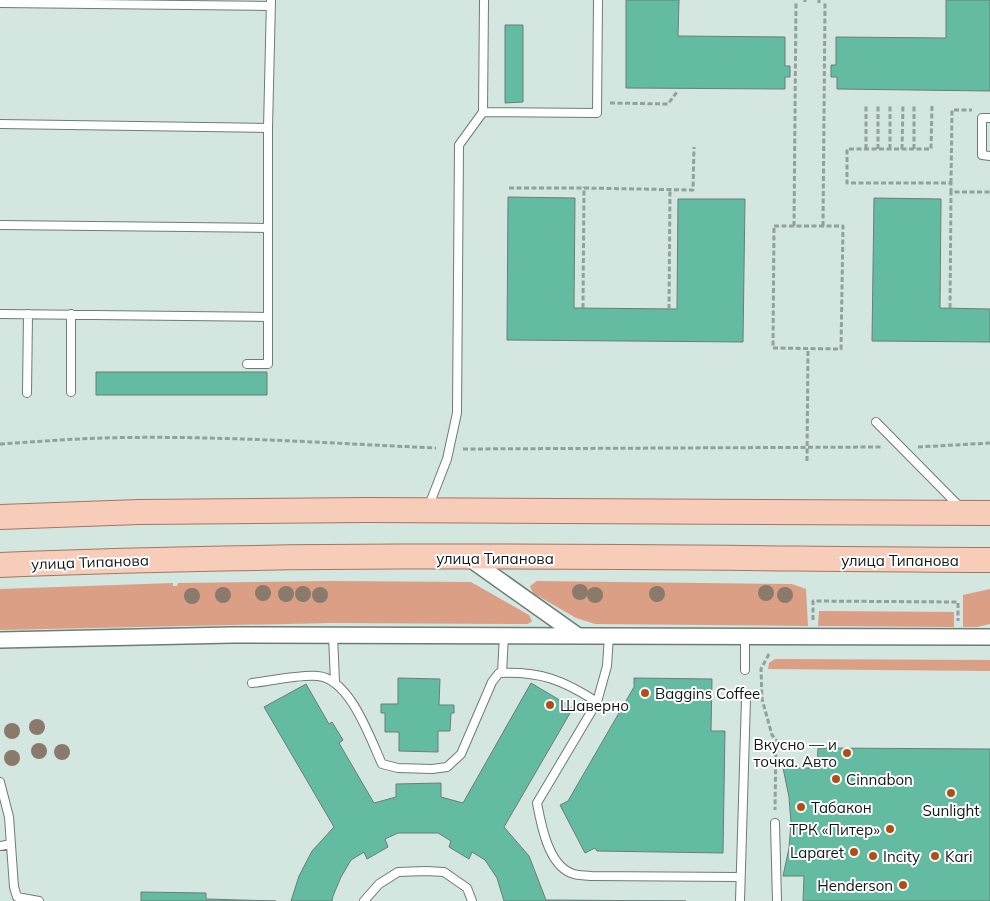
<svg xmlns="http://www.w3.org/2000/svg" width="990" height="901" font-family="Mulish,sans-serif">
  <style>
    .green { fill: #da9f84 }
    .building { fill: #63bba2; stroke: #6d7d78 }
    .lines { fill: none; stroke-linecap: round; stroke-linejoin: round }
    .service-casing { stroke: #6d7c77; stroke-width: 10 }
    .minor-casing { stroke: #6d7c77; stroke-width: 18 }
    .primary-casing { stroke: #a27761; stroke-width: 26 }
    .path { stroke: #92a19c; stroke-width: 3; stroke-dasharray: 5 2.5; stroke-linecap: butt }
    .service { stroke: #fff; stroke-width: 8 }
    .minor { stroke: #fff; stroke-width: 15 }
    .primary { stroke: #f7ccb9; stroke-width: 24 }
    .tree { fill: #8a7a6b }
    .poi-dot { fill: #b14e17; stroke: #fff; stroke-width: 2 }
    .labels { text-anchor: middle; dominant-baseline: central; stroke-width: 4; stroke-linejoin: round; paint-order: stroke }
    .street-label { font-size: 15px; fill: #101714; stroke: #fff }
    .poi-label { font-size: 15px; fill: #101714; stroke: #fff; text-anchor: start }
  </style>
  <rect width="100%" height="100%" fill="#d4e6e0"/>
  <path class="green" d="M332 581 471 582 529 615 532 621 530 623 527 624 331 623 0 630V589L173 583V586H177L178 583Z
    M537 581 792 584 806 589 808 626 595 624 576 618 533 593 530 586Z
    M990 589V624L977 627H963V595Z
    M819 611 954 612V627L818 626Z
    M775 659 990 660V671L768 669 769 663Z"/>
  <path class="building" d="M626 0H679L678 36 785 37V66H790V77H785V89L626 88Z
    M946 0H990V91L837 89V77H831V65H836V37L946 38Z
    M505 25H523V102L505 103Z
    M508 197 575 198 574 308 677 309 678 199H745L743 342 507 340Z
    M874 198 941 199 940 308 990 309V342L872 341Z
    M96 372H267V395H96Z
    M398 678 440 679 439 705H454V713H451L450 731H438V752L399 751V732H385V713H381V704H398Z
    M634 678 712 679 711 731H725L723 853 597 851 595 848 585 853 560 805 568 801 634 687Z
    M531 683 573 708 504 827 529 856 546 900 686 901H504L497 878 485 860 472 852 469 859 449 847 451 841 438 833H398L385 839 388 847 367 859 364 852 351 860 341 877 333 896 332 901H291L299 876 312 851 334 827 264 707 306 684 329 724 332 722 343 740 339 743 374 803 396 797V784L441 783V797L463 803Z
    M818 748 990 749V901H803L804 876H783L789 848 791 823 789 797 783 768H817Z
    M141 892 206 893V899L276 901H141Z"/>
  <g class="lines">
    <g class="service-casing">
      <path id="service" d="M484 0 483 112 597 113 598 0
        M0 3 271 6
        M990 118H982V155L990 156
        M0 124 268 128
        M0 225 268 228
        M0 314 268 317
        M71 314V392
        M247 364H268V128L271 0
        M27 393 28 314
        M876 422 961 508
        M428 508 447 459 457 413 459 145 483 112
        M333 635 335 682
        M609 636 607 666 597 702 537 803C541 824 548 864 571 873 577 876 585 875 591 876L739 877
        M745 636V670
        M502 673 504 635
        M252 683C270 681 301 674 318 676 350 679 370 738 382 764L398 768 432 769 447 767 461 754 492 682 499 673C540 671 563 680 597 702
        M0 782 9 817 14 887 17 897 39 901
        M775 823 777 901
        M0 846 11 844
        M364 901 379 884 398 872 426 871 444 872 467 888 472 901
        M740 901 746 699"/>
    </g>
    <g class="minor-casing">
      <path id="minor" d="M467 557 577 635
        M0 640 232 635 990 637"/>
    </g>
    <g class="primary-casing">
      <path id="primary" d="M0 517 139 512 367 510 990 513
        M0 565C330 551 660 558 990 560"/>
    </g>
    <path class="path" d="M805 2V0
      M819 3V0
      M610 103 668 104 677 92
      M932 106 931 149H847V183H951V192H990
      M866 149V104
      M878 149V105
      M890 149V105
      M902 149 903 105
      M914 149V105
      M951 183 952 110H972
      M509 188H584
      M774 226H843L841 349 773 348Z
      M794 226 796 2
      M823 226 825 3
      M583 308 584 188 693 190 694 147
      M950 308 951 192
      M669 309 670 189
      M0 444C34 442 68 439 102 438 214 435 325 443 436 448
      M918 447 990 443
      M463 449 881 447
      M807 461 808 349
      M813 620V601L958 602V621
      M769 654 761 669 762 699 772 735 776 740 775 810"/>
    <use href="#service" class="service"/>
    <use href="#minor" class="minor"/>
    <use href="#primary" class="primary"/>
  </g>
  <g class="tree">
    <circle cx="580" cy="592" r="8"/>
    <circle cx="263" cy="593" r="8"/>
    <circle cx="766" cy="593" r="8"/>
    <circle cx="286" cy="594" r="8"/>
    <circle cx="303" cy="594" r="8"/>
    <circle cx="657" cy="594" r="8"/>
    <circle cx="223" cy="595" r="8"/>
    <circle cx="320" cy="595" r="8"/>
    <circle cx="595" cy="595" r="8"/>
    <circle cx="785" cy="595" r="8"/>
    <circle cx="192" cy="596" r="8"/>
    <circle cx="37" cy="727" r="8"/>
    <circle cx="12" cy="731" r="8"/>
    <circle cx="39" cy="751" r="8"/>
    <circle cx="62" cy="752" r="8"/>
    <circle cx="12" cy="758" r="8"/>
  </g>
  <g class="poi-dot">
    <circle cx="645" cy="693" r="5"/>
    <circle cx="550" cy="705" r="5"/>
    <circle cx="847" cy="753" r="5"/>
    <circle cx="836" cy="779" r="5"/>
    <circle cx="951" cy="793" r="5"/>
    <circle cx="801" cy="807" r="5"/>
    <circle cx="890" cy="829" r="5"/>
    <circle cx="854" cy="852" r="5"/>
    <circle cx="873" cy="856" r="5"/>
    <circle cx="935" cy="856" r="5"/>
    <circle cx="903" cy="885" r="5"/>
  </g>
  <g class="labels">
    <g class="street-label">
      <text x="495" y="558">улица Типанова</text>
      <text x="900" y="560">улица Типанова</text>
      <text transform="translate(90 562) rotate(-2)">улица Типанова</text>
    </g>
    <g class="poi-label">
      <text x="655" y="693">Baggins Coffee</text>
      <text x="560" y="705">Шаверно</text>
      <text x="837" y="744" text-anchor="end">Вкусно — и<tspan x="837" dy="17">точка. Авто</tspan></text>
      <text x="846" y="779">Cinnabon</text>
      <text x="811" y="807">Табакон</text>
      <text x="951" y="810" text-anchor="middle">Sunlight</text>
      <text x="880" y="829" text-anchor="end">ТРК «Питер»</text>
      <text x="844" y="852" text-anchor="end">Laparet</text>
      <text x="883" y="856">Incity</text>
      <text x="945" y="856">Kari</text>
      <text x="893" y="885" text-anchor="end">Henderson</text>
    </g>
  </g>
</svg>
